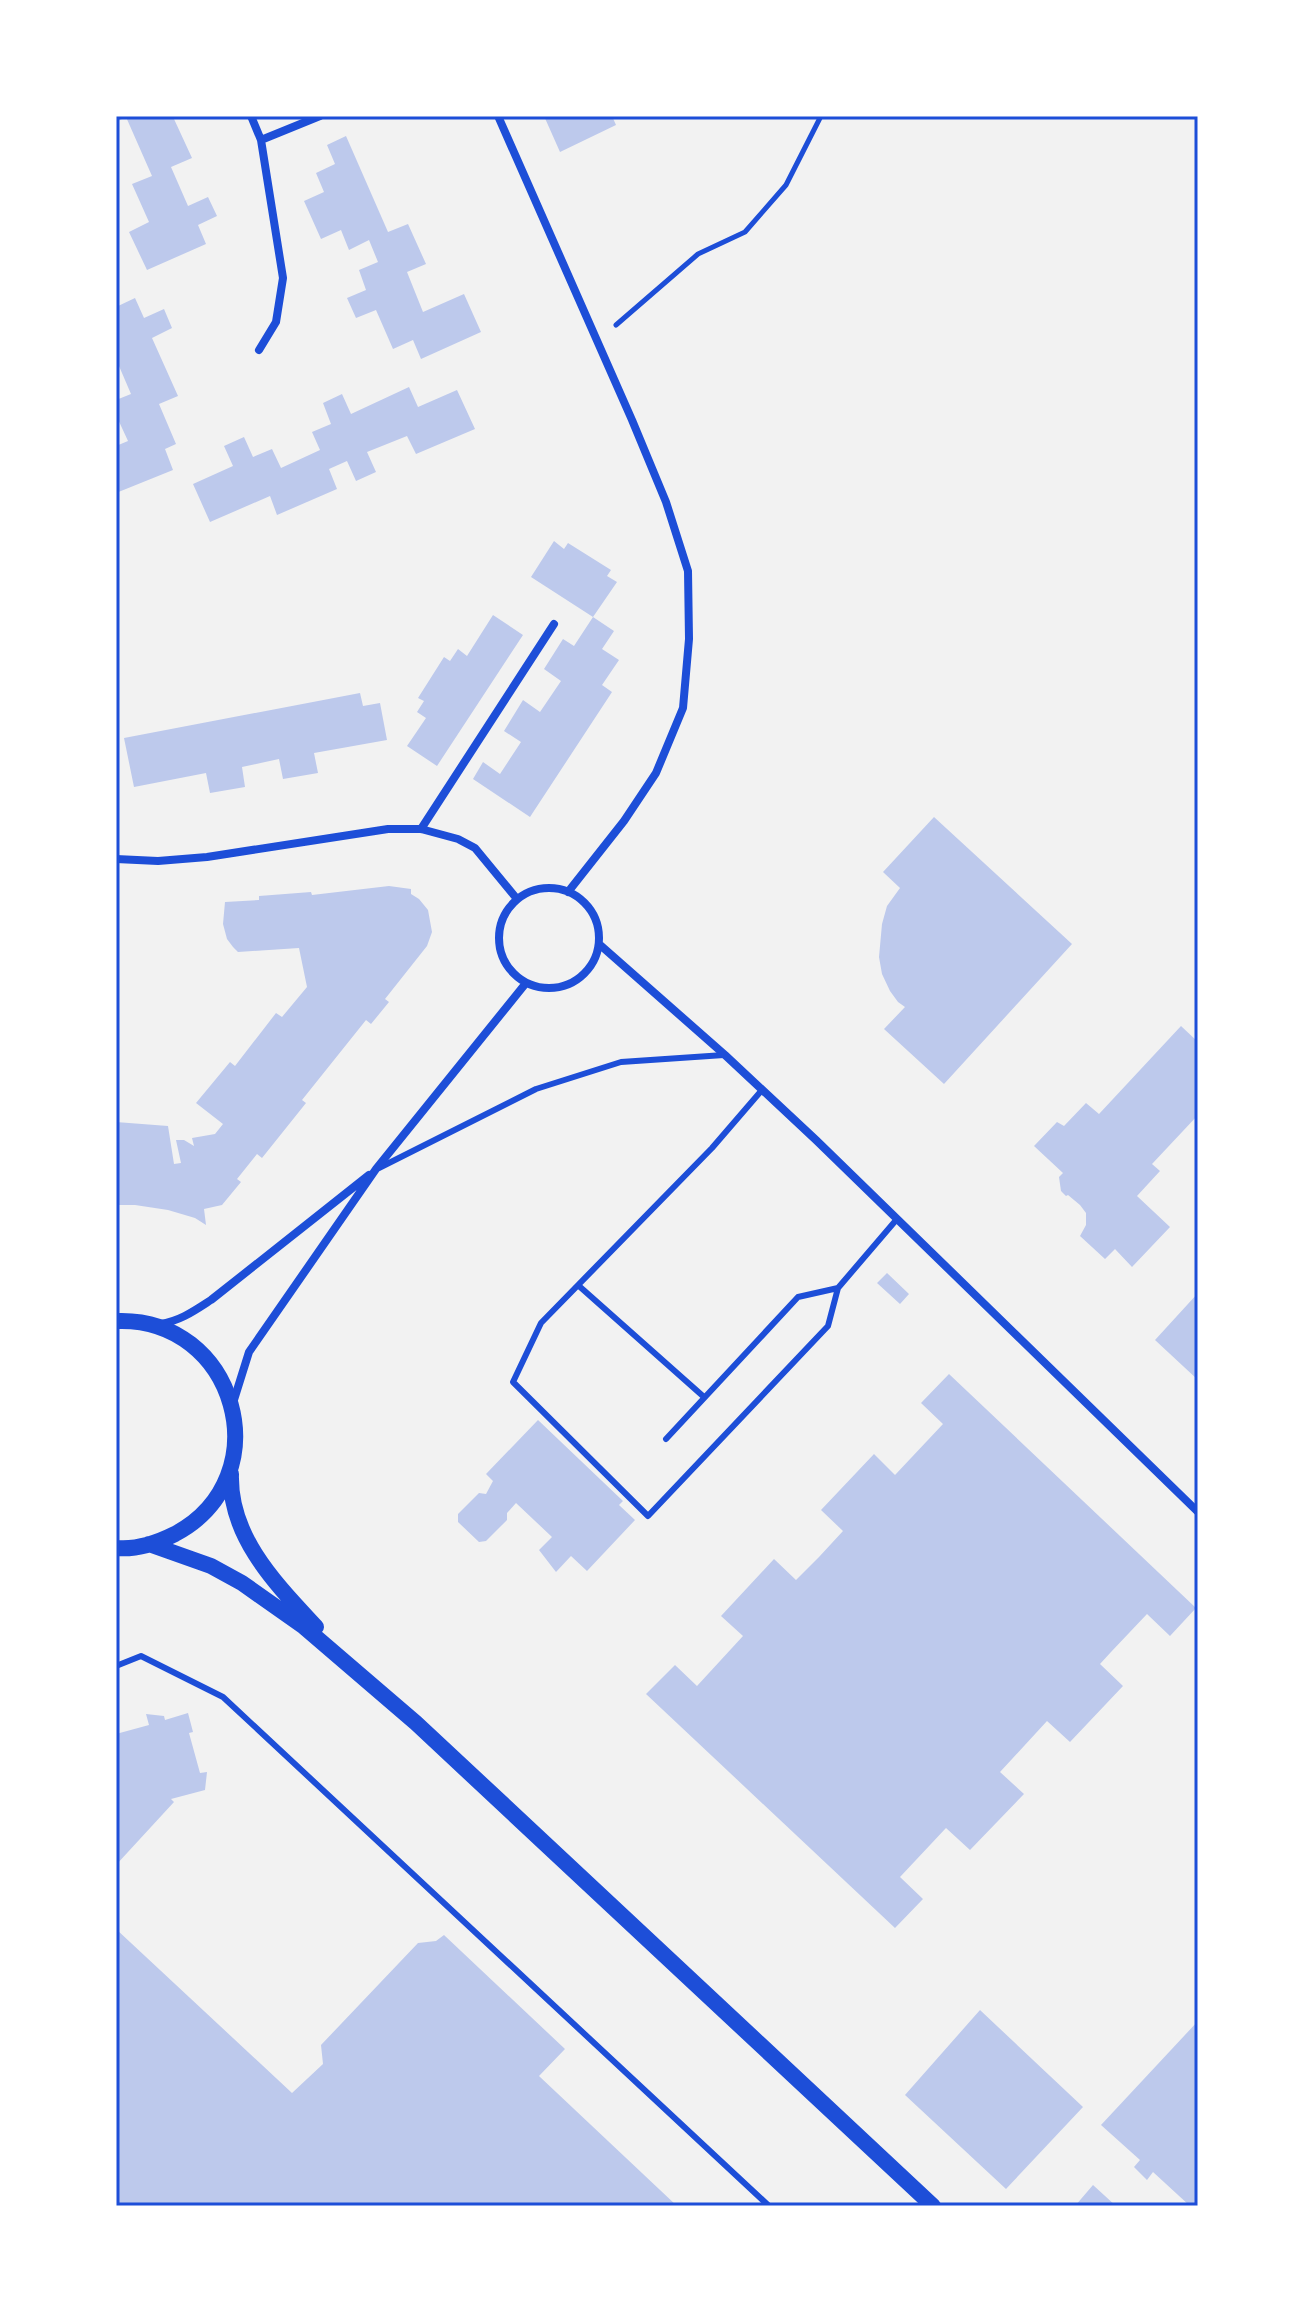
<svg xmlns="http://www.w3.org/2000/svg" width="1314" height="2322" font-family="Roboto,sans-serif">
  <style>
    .building { fill: #bdc9ec }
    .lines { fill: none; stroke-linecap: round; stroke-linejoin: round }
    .path { stroke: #1d4ed8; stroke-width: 5 }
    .service { stroke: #1d4ed8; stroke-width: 6 }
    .minor { stroke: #1d4ed8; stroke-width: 8 }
    .secondary { stroke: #1d4ed8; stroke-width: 16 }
    .neatline { fill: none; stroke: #1d4ed8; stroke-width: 3 }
  </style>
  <rect width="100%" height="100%" fill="#f2f2f2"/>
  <path class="building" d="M116 116H179L174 119 192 158 171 167 188 206 208 197 217 216 198 225 206 244 147 270 129 232 149 222 132 184 152 176 126 117 116 122Z
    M544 116H612L616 125 560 152Z
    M346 136 388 232 408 224 426 264 407 272 423 312 464 294 481 332 421 359 413 340 393 349 376 310 356 318 347 298 366 290 359 270 378 262 369 240 349 250 341 230 321 239 304 201 324 192 316 173 335 164 327 145Z
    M135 298 144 318 164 309 172 328 152 338 178 396 159 404 176 444 165 449 173 470 116 493V446L128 441 116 415V400L131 394 116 359V307Z
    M409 387 418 407 457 390 475 429 416 454 407 436 367 452 376 472 356 481 347 461 329 469 337 489 277 515 270 496 210 522 193 484 233 466 224 446 244 437 253 457 272 449 281 468 320 450 312 432 331 424 323 403 342 394 351 414Z
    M554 541 564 549 568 543 611 570 607 576 617 582 593 617 531 577Z
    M493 615 523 635 437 766 407 746 426 718 417 712 424 701 418 698 444 657 450 661 458 649 467 656Z
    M593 617 614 631 602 649 619 660 602 685 612 692 530 817 473 779 483 762 500 774 521 742 504 731 523 700 540 712 561 681 544 669 563 639 574 646Z
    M360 693 363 706 380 703 387 740 314 753 318 773 283 779 279 759 242 767 245 787 210 793 206 773 134 787 124 738Z
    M934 817 1072 944 944 1084 884 1029 905 1007 898 1002 890 991 882 974 879 957 882 924 887 906 900 888 883 872Z
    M389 886 411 889V894L419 899 428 910 432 932 427 946 385 999 389 1002 371 1024 366 1020 302 1100 306 1103 262 1158 257 1154 237 1179 241 1182 222 1205 204 1209 206 1225 195 1218 168 1210 135 1205H116V1122L168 1126 174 1164 181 1163 176 1140H184L194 1146 192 1138 215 1134 223 1124 196 1103 230 1062 235 1066 276 1013 282 1017 307 987 299 948 238 952 233 947 227 939 223 924 225 902 259 900V896L311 892 312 895Z
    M1181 1026 1198 1042V1115L1152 1164 1160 1171 1137 1196 1170 1227 1132 1267 1115 1249 1105 1259 1080 1236 1086 1225V1213L1080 1205 1068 1195 1066 1196 1061 1191 1059 1177 1063 1173 1034 1146 1057 1122 1064 1126 1086 1103 1099 1114Z
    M887 1273 909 1294 900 1304 877 1283Z
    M1198 1293V1380L1155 1340Z
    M949 1374 1196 1608 1170 1636 1147 1614 1111 1652 1100 1664 1123 1686 1070 1742 1047 1721 1000 1772 1024 1794 970 1850 946 1828 900 1877 923 1899 895 1928 646 1694 675 1665 697 1686 743 1636 721 1616 774 1559 796 1580 819 1557 843 1531 821 1510 874 1454 895 1475 943 1424 921 1403Z
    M538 1420 623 1501 619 1505 635 1520 587 1571 571 1556 556 1572 539 1550 552 1537 516 1503 507 1513V1520L486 1541 479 1542 458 1522V1514L479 1493 486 1494 493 1481 486 1474Z
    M188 1713 193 1732 189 1733 200 1773 207 1772 205 1790 171 1799 174 1802 116 1865V1734L149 1725 146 1714 164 1716 165 1720Z
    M116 1929 292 2093 323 2064 321 2045 418 1943 436 1941 444 1935 565 2049 539 2076 677 2206H116Z
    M980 2010 1083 2107 1006 2189 905 2095Z
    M1198 2021V2206H1190L1153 2172 1147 2180 1134 2167 1140 2160 1101 2125Z
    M1093 2185 1116 2206H1075Z"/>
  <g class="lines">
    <path class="path" d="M616 325 698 254 745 232 786 185 821 116"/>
    <path class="service" d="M762 1090 712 1148 541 1323 513 1382 648 1516 828 1326 838 1288
      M379 1168 536 1089 621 1062 724 1055
      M579 1286 704 1397
      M666 1439 798 1297 838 1288 897 1219
      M116 1666 141 1656 223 1697 769 2206"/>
    <path class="minor" d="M251 116 261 140 283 278 276 322 259 350
      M498 116 632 420 666 502 688 571 689 639 683 708 656 773 624 821 568 892
      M261 140 320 116
      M421 829 554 624
      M116 859 158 861 207 857 388 829H421L458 839 475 848 517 899
      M499 938a50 50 0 1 1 100 0a50 50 0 1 1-100 0Z
      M599 944 725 1055 816 1140 1198 1512
      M160 1324C180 1321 194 1311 211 1300L369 1175
      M233 1403 249 1352 376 1169 526 983"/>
    <path class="secondary" d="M116 1321C236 1316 282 1477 175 1534 157 1543 136 1550 116 1548
      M231 1474C229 1537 276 1584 316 1627
      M149 1544 211 1566 242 1583 303 1626 416 1723 933 2206"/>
  </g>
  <rect width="1314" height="2322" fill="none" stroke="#ffffff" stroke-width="236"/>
  <rect x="118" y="118" width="1078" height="2086" class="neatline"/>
</svg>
